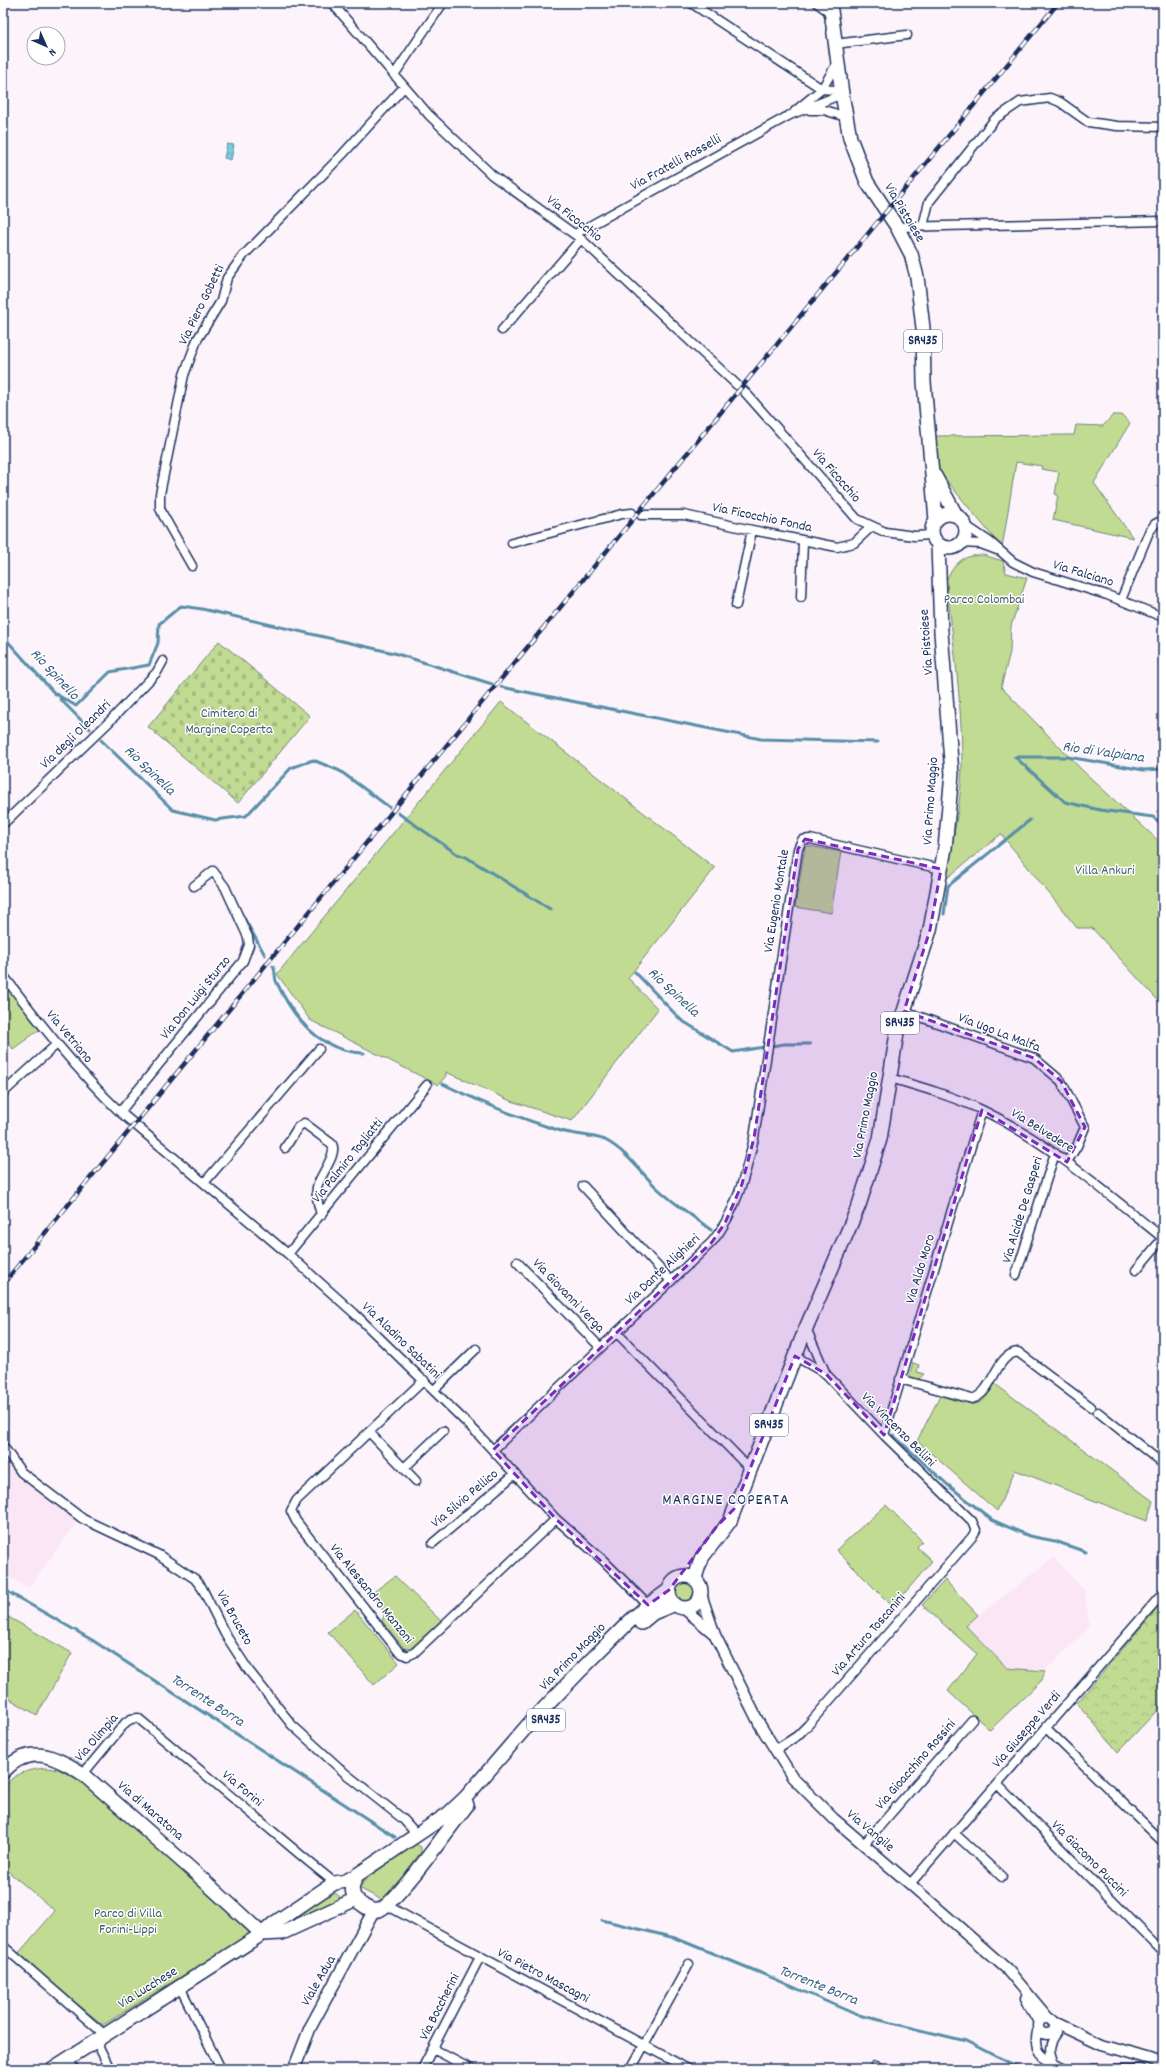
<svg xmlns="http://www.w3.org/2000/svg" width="1166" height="2072" font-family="Dekko,sans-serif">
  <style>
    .built { fill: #fbe6f6 }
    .green { fill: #c1db92; stroke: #6e8578 }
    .forest { fill: url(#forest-crowns); stroke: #6e8578 }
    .cemetery { fill: url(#cemetery-stones); stroke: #6e8578 }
    .water { fill: url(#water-waves); stroke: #568ea8 }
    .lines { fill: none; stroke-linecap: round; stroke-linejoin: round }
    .stream { stroke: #568ea8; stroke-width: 3 }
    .minor-casing { stroke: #1b2f5e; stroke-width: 11 }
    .tertiary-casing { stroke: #1b2f5e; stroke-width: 13 }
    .secondary-casing { stroke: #1b2f5e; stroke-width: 14 }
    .primary-casing { stroke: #1b2f5e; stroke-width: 16 }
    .minor { stroke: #fff; stroke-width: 8 }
    .tertiary { stroke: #fff; stroke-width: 10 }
    .secondary { stroke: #fff; stroke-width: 11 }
    .primary { stroke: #fff; stroke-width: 13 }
    .rail-casing { stroke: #1b2f5e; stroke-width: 4.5 }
    .rail { stroke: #fff; stroke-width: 3; stroke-dasharray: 9; stroke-linecap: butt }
    .marked { fill: #7b2cbf; fill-opacity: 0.2; stroke: #7b2cbf; stroke-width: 3; stroke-dasharray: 8 5; stroke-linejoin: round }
    .labels { text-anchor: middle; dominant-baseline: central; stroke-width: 3; stroke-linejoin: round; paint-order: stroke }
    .shield { fill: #fff; stroke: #5f6d8e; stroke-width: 1 }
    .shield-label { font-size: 13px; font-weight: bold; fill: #1b2f5e }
    .street-label { font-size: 14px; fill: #1b2f5e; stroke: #fff }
    .park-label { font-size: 14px; fill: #445a6b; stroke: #fff }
    .water-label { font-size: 15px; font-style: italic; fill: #385e83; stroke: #fff }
    .quarter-label { font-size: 16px; letter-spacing: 1px; fill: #1b2f5e; stroke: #fff }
  </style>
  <defs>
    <pattern id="forest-crowns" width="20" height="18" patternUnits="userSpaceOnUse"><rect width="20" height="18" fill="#c1db92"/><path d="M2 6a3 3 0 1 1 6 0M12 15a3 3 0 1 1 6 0" fill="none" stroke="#a5bc80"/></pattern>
    <pattern id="cemetery-stones" width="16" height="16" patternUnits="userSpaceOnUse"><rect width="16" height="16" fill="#c1db92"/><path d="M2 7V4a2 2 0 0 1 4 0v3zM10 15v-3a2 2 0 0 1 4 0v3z" fill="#a5bc80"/></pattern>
    <pattern id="water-waves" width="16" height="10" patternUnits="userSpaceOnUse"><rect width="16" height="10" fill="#7dcdd9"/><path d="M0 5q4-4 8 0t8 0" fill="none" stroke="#6bb0bd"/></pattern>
  </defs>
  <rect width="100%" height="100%" fill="#fdf4fb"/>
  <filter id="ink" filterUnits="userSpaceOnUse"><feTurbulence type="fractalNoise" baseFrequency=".025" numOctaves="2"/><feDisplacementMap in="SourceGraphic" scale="8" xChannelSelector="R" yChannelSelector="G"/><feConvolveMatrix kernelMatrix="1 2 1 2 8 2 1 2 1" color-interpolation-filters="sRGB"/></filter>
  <g filter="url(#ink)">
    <path class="built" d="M3 1450 78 1521 29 1588 3 1574Z
      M1054 1557 1085 1591 1089 1628 1045 1671 1007 1668 966 1625Z"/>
    <path class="green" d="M1113 415H1122L1130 423 1094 483 1133 538 1053 520 1058 495 1055 494 1059 472 1041 469 1042 466 1016 462 1002 548 938 470 936 436 1074 435 1076 425 1103 426Z
      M983 555 1003 561 1006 573 1027 578 1011 626 1010 652 1001 687 1083 771 1163 845V1006L1092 928H1077L1001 834 946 879C952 841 962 801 962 762 962 701 953 640 946 580 957 561 961 556 983 555Z
      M501 702 715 868 628 978 658 1009 572 1121 511 1101 446 1072V1076L438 1085 310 1020 277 974Z
      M809 846 841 852 831 913 795 907 805 847Z
      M3 982 42 1028 13 1049 3 1034Z
      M913 1363 919 1365 917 1372 924 1374 918 1380 909 1377Z
      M995 1384 1153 1501 1147 1521 1015 1470 997 1511 917 1441 940 1396 973 1404C984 1404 989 1393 995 1384Z
      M886 1505 922 1541 917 1547 932 1561 893 1607 836 1550Z
      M395 1576 441 1621 410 1649 404 1648 382 1621 385 1613 371 1594Z
      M945 1580 978 1615 966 1626 1007 1668 1045 1671 1042 1680 990 1730 948 1691 977 1654 922 1605Z
      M675 1591a10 10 0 1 1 20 0a10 10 0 1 1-20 0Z
      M355 1610 399 1663 374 1685 328 1632Z
      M3 1614 72 1653 37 1715 3 1695Z
      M45 1768 58 1769 81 1781 253 1932 103 2025 17 1955 55 1911 3 1867C3 1855 0 1798 3 1790 11 1773 29 1770 45 1768Z
      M416 1844 421 1847V1852L384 1901 359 1888 365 1880 412 1845Z
      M331 1890 344 1900 281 1927 278 1925Z"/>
    <path class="forest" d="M1163 1601V1704L1118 1752 1077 1703Z"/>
    <path class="cemetery" d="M219 641 310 716 238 803 148 727Z"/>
    <path class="water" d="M227 144 234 145 231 160 224 158Z"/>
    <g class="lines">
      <path class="stream" d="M3 636 56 695
        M501 687 761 739 878 742
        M56 694 76 706 110 672 149 665 158 643 159 624 181 606 202 609 394 653 492 684
        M60 699 90 729
        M101 740 173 810 215 820 246 816 291 768 313 760 340 771 389 807
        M1015 757 1065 802 1100 810 1153 817 1163 825
        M1015 757H1068L1144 770 1163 769
        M398 813 457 854 466 857 550 909
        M240 911 265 955
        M944 914 948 886 1030 820
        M273 966C276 971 274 978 277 983 294 1019 321 1052 364 1053
        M635 972 681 1020 733 1052 784 1044H810
        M443 1084C480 1102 521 1119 561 1131 575 1135 593 1135 605 1140 626 1151 638 1169 654 1185 671 1202 692 1215 711 1230
        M893 1435 948 1485 992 1520 1029 1536 1055 1541 1086 1552
        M3 1589 92 1640 395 1837
        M602 1920 675 1938 768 1976 855 2014 966 2041 995 2056 1025 2069"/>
      <g class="minor-casing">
        <path id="minor" d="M332 3 429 115 451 136 492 175 581 239 737 385
          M691 3 822 89 834 90 842 94
          M817 3 831 13
          M835 44 907 35
          M394 75 443 3
          M810 110H824L846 117
          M795 111 822 89 837 63
          M923 226 929 202 995 119 1020 102 1050 98 1060 102 1088 122 1117 126 1163 127
          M897 227 1163 221
          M575 234 790 115 842 94
          M502 330 581 239
          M744 391 857 519 885 532 914 536 932 535
          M641 515H684L752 530 837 547 854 543 871 527
          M965 525 990 542 1013 562 1033 572 1107 595 1163 617
          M512 543 622 514 632 513
          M961 543 981 544 997 550
          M192 566 163 515 160 508V494L184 375 197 340 221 301 227 278 243 256 342 155 404 87
          M801 597 803 541
          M1121 600 1149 532 1155 524 1163 520
          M736 605 752 530
          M3 824 109 722 157 672 163 661
          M3 975C40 1023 76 1070 120 1112L288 1254 354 1313 476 1432 556 1519 603 1560 648 1605
          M904 1011 1034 1058 1061 1081 1085 1127 1077 1146 1067 1162
          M890 1078C921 1087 952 1096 982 1110 1049 1142 1105 1192 1163 1238
          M3 1093 57 1044
          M120 1112 243 961 249 945 248 937 225 887 213 871 194 886
          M285 1148 298 1127 304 1123 332 1144C338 1154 320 1175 317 1187 315 1196 319 1206 321 1215
          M204 1183 319 1049
          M583 1186 671 1281
          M288 1254 427 1085
          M517 1262 600 1347
          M1136 1270 1163 1238
          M1016 1275 1055 1153
          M806 1328 826 1374
          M616 1332 751 1470
          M900 1379 972 1399C994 1393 994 1355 1018 1352L1091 1407
          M424 1380 297 1500 291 1511 296 1521 399 1652 407 1656 414 1653 556 1519
          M434 1390 476 1349
          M1098 1412 1163 1464
          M369 1432 416 1481
          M884 1435 982 1110
          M3 1446 21 1472 83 1519 159 1555 195 1579 202 1588 225 1634 249 1671 292 1725 346 1774 403 1819 412 1829 415 1837
          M493 1450 712 1242C736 1213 746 1173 754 1138L798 849 802 840 810 839 941 869
          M404 1468 443 1431
          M433 1543 515 1474
          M1046 1728 1163 1842
          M775 1750 797 1736 808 1725 972 1537 976 1530 972 1521 884 1435 826 1374 795 1356
          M83 1774 126 1722 131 1719 138 1718 309 1862 335 1883
          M997 1784 1163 1952
          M954 1833 1002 1877
          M864 1844 972 1720
          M910 1884 1163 1593
          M386 1905 688 2069
          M3 1946 105 2035
          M180 1987 221 2069
          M1038 2028C1030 2054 1045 2059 1065 2069
          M96 2041 110 2069
          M433 2049 471 2069
          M68 2058 74 2069
          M1054 2063C1048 2050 1049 2044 1057 2033
          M422 2069 480 1957
          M631 2069 689 1964
          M873 2069 875 2066 879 2069
          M1091 2069H1140"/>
      </g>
      <g class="tertiary-casing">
        <path id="tertiary" d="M701 1594 715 1635 760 1725 793 1778 834 1819 910 1884 1008 1970 1048 2018
          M682 1607 713 1633
          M1026 1999 1039 2022
          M1038 2026a8 8 0 1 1 16 0a8 8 0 1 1-16 0Z
          M1053 2022 1102 2045 1163 2063"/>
      </g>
      <g class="secondary-casing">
        <path id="secondary" d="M294 2069 310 2028 374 1910"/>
      </g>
      <g class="primary-casing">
        <path id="primary" d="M830 3 842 94 850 138 867 182 897 227 911 254 917 277 923 328 924 382 936 520
          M935 476 956 515
          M932 531a17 17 0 1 1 34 0a17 17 0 1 1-34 0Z
          M669 1592a16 16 0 1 1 32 0a16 16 0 1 1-32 0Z
          M695 1578 701 1559 730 1521 806 1328 859 1205 880 1139 897 1033 930 930 945 848 952 774 941 632 938 544
          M641 1623 653 1613 675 1604
          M3 1772C29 1743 55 1756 83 1774L200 1877 262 1934
          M357 1875C353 1883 350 1890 355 1898 360 1904 370 1912 379 1910 395 1905 453 1823 467 1805
          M262 1934 282 1933 356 1899
          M52 2069 262 1934 273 1924 325 1889 335 1883 346 1881 357 1875 448 1814 466 1797 528 1725 579 1672 630 1621 648 1605 669 1590"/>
      </g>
      <use href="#minor" class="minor"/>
      <use href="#tertiary" class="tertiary"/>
      <use href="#secondary" class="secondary"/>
      <use href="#primary" class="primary"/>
      <g class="rail-casing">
        <path id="rail" d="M3 1284 1058 3"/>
      </g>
      <use href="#rail" class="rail"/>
    </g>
  </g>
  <path class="marked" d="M805 839 941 869 930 930 904 1011 1034 1058 1061 1081 1085 1127 1067 1162 982 1110 884 1435 826 1374 795 1356 734 1509 717 1526 669 1590 648 1605 556 1519 493 1450 712 1242 725 1223 742 1184 754 1138 798 849Z"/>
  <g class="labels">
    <g class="shield">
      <rect x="904" y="330" width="38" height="22" rx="3"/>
      <rect x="881" y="1012" width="38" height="22" rx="3"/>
      <rect x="750" y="1414" width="38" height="22" rx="3"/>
      <rect x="527" y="1709" width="38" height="22" rx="3"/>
    </g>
    <g class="shield-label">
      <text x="923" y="341">SR435</text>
      <text x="900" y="1023">SR435</text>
      <text x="769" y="1425">SR435</text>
      <text x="546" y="1720">SR435</text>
    </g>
    <g class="street-label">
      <text transform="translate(676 163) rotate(-29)">Via Fratelli Rosselli</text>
      <text transform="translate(904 213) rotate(59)">Via Pistoiese</text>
      <text transform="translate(574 219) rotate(38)">Via Ficocchio</text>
      <text transform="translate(202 305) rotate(-64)">Via Piero Gobetti</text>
      <text transform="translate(836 476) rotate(49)">Via Ficocchio</text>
      <text transform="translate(762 518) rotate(12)">Via Ficocchio Fonda</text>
      <text transform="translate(1083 574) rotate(17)">Via Falciano</text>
      <text transform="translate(927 642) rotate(-94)">Via Pistoiese</text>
      <text transform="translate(76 735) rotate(-44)">Via degli Oleandri</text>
      <text transform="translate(931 801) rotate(-86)">Via Primo Maggio</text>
      <text transform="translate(777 901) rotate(-81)">Via Eugenio Montale</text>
      <text transform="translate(196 998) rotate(-51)">Via Don Luigi Sturzo</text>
      <text transform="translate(999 1033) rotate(21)">Via Ugo La Malfa</text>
      <text transform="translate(69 1037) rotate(50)">Via Vetriano</text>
      <text transform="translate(866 1115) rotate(-79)">Via Primo Maggio</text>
      <text transform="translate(1042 1131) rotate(32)">Via Belvedere</text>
      <text transform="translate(348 1161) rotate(-51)">Via Palmiro Togliatti</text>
      <text transform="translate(1023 1210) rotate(-73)">Via Alcide De Gasperi</text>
      <text transform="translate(921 1269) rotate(-73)">Via Aldo Moro</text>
      <text transform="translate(663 1270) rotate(-43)">Via Dante Alighieri</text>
      <text transform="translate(568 1296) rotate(46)">Via Giovanni Verga</text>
      <text transform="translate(401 1341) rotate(44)">Via Aladino Sabatini</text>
      <text transform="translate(898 1430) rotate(45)">Via Vincenzo Bellini</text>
      <text transform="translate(465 1499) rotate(-40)">Via Silvio Pellico</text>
      <text transform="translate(371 1594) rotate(51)">Via Alessandro Manzoni</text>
      <text transform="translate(234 1618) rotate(61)">Via Bruceto</text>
      <text transform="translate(869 1635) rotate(-49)">Via Arturo Toscanini</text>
      <text transform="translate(573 1657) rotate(-46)">Via Primo Maggio</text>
      <text transform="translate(1027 1730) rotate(-49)">Via Giuseppe Verdi</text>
      <text transform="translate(97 1738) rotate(-49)">Via Olimpia</text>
      <text transform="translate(916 1765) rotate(-49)">Via Gioacchino Rossini</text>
      <text transform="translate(242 1789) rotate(40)">Via Forini</text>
      <text transform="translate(150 1811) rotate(41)">Via di Maratona</text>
      <text transform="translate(870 1831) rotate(40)">Via Vangile</text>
      <text transform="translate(1089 1859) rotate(45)">Via Giacomo Puccini</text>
      <text transform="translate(543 1976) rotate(28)">Via Pietro Mascagni</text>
      <text transform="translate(319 1981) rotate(-60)">Viale Adua</text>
      <text transform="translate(148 1988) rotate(-32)">Via Lucchese</text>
      <text transform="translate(440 2007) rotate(-63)">Via Boccherini</text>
    </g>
    <g class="park-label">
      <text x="984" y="600">Parco Colombai</text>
      <text x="229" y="714">Cimitero di<tspan x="229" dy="16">Margine Coperta</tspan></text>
      <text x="1105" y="871">Villa Ankuri</text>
      <text x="128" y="1914">Parco di Villa<tspan x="128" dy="16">Forini-Lippi</tspan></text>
    </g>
    <g class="water-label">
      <text transform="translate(54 675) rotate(47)">Rio Spinello</text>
      <text transform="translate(1103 753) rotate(8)">Rio di Valpiana</text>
      <text transform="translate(149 771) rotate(44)">Rio Spinella</text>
      <text transform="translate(673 993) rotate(43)">Rio Spinella</text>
      <text transform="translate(207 1701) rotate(33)">Torrente Borra</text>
      <text transform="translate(818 1986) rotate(22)">Torrente Borra</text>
    </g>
    <g class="quarter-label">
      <text x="726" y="1500">MARGINE COPERTA</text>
    </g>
  </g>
  <rect width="1166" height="2072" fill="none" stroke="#fff" stroke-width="16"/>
  <rect x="8" y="8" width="1150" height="2056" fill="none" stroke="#1b2f5e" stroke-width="1.5" filter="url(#ink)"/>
  <g transform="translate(46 46) rotate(135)"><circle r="19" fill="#ffffff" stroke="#a4acbf"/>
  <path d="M0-3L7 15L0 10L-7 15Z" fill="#1b2f5e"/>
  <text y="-6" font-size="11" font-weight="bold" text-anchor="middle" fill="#1b2f5e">N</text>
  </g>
</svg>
